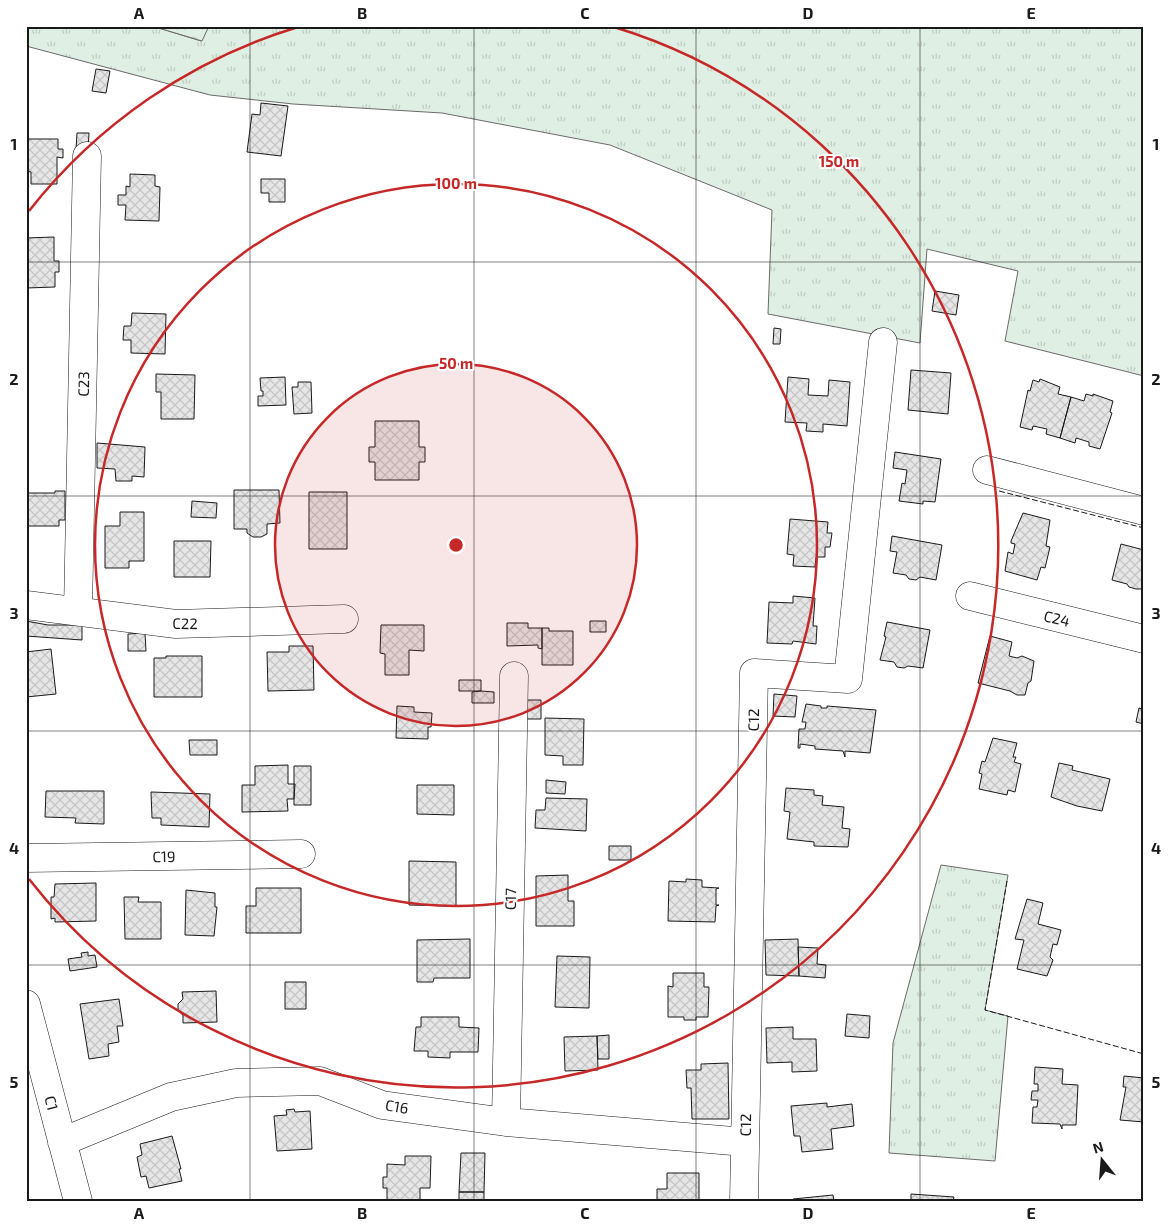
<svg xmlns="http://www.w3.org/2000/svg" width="1170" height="1227" font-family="'Exo 2',sans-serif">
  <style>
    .grass { fill: url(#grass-tufts); stroke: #6a6a6a }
    .forest { fill: url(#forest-crowns); stroke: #6a6a6a }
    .building { fill: url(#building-cross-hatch); stroke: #1a1a1a }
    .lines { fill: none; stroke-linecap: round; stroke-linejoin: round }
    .minor-casing { stroke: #1a1a1a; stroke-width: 29 }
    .minor { stroke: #fff; stroke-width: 28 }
    .fence { stroke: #1a1a1a; stroke-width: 1; stroke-dasharray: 6 2.5; stroke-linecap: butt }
    .grid { fill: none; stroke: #1a1a1a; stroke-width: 1; stroke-opacity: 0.55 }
    .ring { fill: none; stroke: #c62828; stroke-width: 2.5 }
    .labels { text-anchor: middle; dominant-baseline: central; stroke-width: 4; stroke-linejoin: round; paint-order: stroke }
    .street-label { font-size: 15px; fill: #1a1a1a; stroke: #fff }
    .centre { fill: #c62828; stroke: #fff; stroke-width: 2.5 }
    .ring-label { font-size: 15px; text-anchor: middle; font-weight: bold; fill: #c62828; stroke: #fff; stroke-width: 4; stroke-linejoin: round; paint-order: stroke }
    .neatline { fill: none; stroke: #1a1a1a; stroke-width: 2 }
    .grid-label { font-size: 16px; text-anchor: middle; font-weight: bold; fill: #1a1a1a }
  </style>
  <defs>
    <pattern id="grass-tufts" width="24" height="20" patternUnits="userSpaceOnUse" patternTransform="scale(1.25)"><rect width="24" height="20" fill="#e0efe3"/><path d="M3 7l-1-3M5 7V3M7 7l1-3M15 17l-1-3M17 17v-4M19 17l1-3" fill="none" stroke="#c0ccc2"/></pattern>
    <pattern id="forest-crowns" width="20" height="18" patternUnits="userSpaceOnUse" patternTransform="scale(1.25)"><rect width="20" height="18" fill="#e0efe3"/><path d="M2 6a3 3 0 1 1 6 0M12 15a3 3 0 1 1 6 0" fill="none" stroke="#c0ccc2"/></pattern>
    <pattern id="building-cross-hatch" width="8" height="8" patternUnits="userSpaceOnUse" patternTransform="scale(1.25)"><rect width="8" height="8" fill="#e6e6e6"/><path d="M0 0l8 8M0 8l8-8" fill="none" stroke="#c5c5c5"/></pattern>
  </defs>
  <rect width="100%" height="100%" fill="#fff"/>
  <path class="grass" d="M26 26H152L201 41 209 26H1144L1142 95 1144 96V376L1005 341 1018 271 927 249 920 343 768 314 772 210 610 145 442 113 293 104 210 95 26 46Z
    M941 865 1008 875 985 1010 1008 1016 995 1161 889 1153 893 1043Z"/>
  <path class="forest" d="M152 26H209L202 41Z"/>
  <path class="building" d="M96 69 110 71 106 93 92 91Z
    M261 103 288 106 281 156 247 152 252 114 260 115Z
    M77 133H89L88 151 76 150Z
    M26 139H58V149H63V158L57 157V184H31V172L26 171Z
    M130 174 155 175V186L160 187 159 221 125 220 126 205H118V195H126V186L130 187Z
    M261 179H285V202H269V193H261Z
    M54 237V261H59V272H55V287L26 288V238Z
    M935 291 959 295 956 315 932 311Z
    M132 313 166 314 165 354 131 353V340H123L124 326H131Z
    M774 328 781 329 780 344H773Z
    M911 370 951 373 948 414 908 410Z
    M156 374 195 375 194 419H161V392H156Z
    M285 377 286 405 258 406V396H263V391H261L260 378Z
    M788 377 809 379 808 395 828 396 829 380 850 382 847 426 823 424V432L806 431 807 423 785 422Z
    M1040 379 1060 387 1058 394 1071 397 1060 438 1046 434 1047 429 1033 426 1032 430 1020 427 1028 390 1030 391 1033 380 1039 382Z
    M298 382H311L312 413 294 414 292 387H298Z
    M1086 394 1093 396V394L1113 401 1110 412 1112 413 1100 449 1089 446V442L1076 438 1075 443 1060 438 1071 397 1084 401Z
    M375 421H419V447H425V462H419V480H375V462H369V447H375Z
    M97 443 145 447 144 477 132 476V481H116L115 469 97 468Z
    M895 452 941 459 935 502 923 501V504L899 501 902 483 905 484 907 470 893 468Z
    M234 490H279L280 523 267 524V534L261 537H253L247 533V529H234Z
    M55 491H65V520H59V526H26L27 493H55Z
    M309 492H347V549H309Z
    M192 501 217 503 216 518 191 517Z
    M120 512H144V561H129V568H105V526H120Z
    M1023 513 1050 520 1046 546 1050 547 1045 568 1041 567 1037 580 1005 571 1008 552 1013 554 1015 544 1011 543V541Z
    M790 519 828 522 827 533H832L830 547H825V557H816L815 567 793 566 794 555 787 554Z
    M892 536 942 545 936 580 920 577 916 580 909 579 906 575 893 573 897 552 890 551Z
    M174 541H211L210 577H174Z
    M1121 544 1144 550V589H1136L1129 587 1127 584 1112 580Z
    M793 596 815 598 813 626H817L816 644 793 641 792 644 767 643 769 602 793 603Z
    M26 621 48 625H82V640L26 636Z
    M590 621H606V632H590Z
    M887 622 930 630 923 668 908 666 904 668 897 667 894 662 880 660 886 637 884 636Z
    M507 623H528V628H542V649L538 648V645L507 646Z
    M381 625H424V651L409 650V675H385V654L380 653Z
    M542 628H549V631H573V665H542Z
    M145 633 146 651H128V634Z
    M990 636 1012 642 1009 656 1017 658 1022 656 1034 661 1031 681 1028 683 1025 695H1017L1010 691 978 683Z
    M289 646H313L314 690 268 691 267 652H289Z
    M51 649 56 694 26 697V652Z
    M166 656H202V697H154V658H166Z
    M459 680H481V691H459Z
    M481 691 494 692V703H472V692Z
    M774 694 797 696 795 717 773 716Z
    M526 700H541V719H525Z
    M806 704 821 706V708H827V706L876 710 870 753 845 751V757L843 751 815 749V746L800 744V748H798L799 729H805L806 722H802Z
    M397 706 414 707V712L432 713 431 727H428V739L396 738Z
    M1139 708 1144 710V724L1136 722Z
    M545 718 584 719 583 765H563V756L545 755Z
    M993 738 1017 743 1013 757H1016L1014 762 1021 764 1015 792 1008 790 1007 795 979 789 982 774 979 773 982 761 985 762Z
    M189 740H217V755H190Z
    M1059 763 1073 766 1072 770 1110 779 1102 811 1077 806 1051 797Z
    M288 765V784H295L294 799H287L288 811 242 812V785H255V766Z
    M294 766H311V805H294Z
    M546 780 566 782 565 794 546 793Z
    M417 785H454V815L417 814Z
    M786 788 814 790V795L823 796 822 805 844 807 842 828 850 829 848 847 814 846V842L787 839 790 812 784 811Z
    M46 791H104V824L75 823 76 818 45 817Z
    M151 792 210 794 209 827 161 825V818H152Z
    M546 798 587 799 586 831 535 828 536 810H545Z
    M609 846H631V860H609Z
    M409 861 456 862V906L409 905Z
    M568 875V901H574V926H536V876Z
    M686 879 702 880V887L719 888 716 889V905H719L716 906 715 922 668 921 669 881 686 882Z
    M96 883V921L55 922V918L51 919V897H54L55 884Z
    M256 888H301V933H246V906H256Z
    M186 890 215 893V907H217L214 936 185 935Z
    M124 897H139L138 902H161V939H125Z
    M1027 899 1043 903 1038 924 1061 930 1057 945 1053 944 1050 957 1053 960 1047 976 1017 969 1024 940 1015 939Z
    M470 939V978H434L433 982H417V940Z
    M798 939 799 976 766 975 765 940Z
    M798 947 818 948 817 964 826 965 825 978 799 976Z
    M88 952V956L95 955 97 967 70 971 68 959 82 957 81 953Z
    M557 956 590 957 589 1008 555 1007Z
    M673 973H704V987H709L708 1017H696V1020H684V1017H668V986L673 987Z
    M285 982H306V1009H285Z
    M216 991 217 1022 183 1023V1015L178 1011V1004L183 999 182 992Z
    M119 999 123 1026H117L119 1042 108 1044 109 1056 89 1059 80 1004Z
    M847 1014 870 1016 869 1038 845 1036Z
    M421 1017H459V1027L479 1028 478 1052H450V1058L428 1057V1051H414L416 1027H421Z
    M793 1027V1039H816L817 1071 792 1072V1062L767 1063 766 1028Z
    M609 1035V1059H598L597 1036Z
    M597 1036 598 1070 565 1071 564 1037Z
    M728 1063 729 1119H692L691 1088H687L686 1070H701V1064Z
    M1035 1067 1063 1069 1062 1084 1078 1085 1076 1125H1062V1129L1060 1124 1032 1123 1033 1107H1037L1038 1100H1031L1032 1091H1038V1084H1034Z
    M1124 1076 1144 1078V1122L1120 1120 1126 1087H1123Z
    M827 1103V1107L852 1104 854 1126 831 1129 833 1149 802 1152 800 1136H794L791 1106Z
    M294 1109 295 1112 310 1111 312 1149 277 1151 274 1116 287 1115 286 1110Z
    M172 1136 181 1169H179L182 1181 149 1188 146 1176 141 1177 137 1157 142 1155 140 1144Z
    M461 1153H485L484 1192H459Z
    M405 1156H431L430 1188H420V1201H387V1188H383V1177H387V1164L405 1165Z
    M667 1173H699V1201H657V1189H667Z
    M459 1192H484V1201H459Z
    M911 1194 954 1197 953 1201H911Z
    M833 1195 834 1201H793V1199Z"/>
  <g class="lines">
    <g class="minor-casing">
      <path id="minor" d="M987 470 1144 511
        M970 596 1144 639
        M26 605 176 624 344 619
        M78 611 87 156
        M26 858 301 854
        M26 1004 78 1201
        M506 1122 514 676
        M62 1142 171 1097 236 1083 320 1081 382 1105 506 1122 745 1142
        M744 1201 754 673 848 679 883 342"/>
    </g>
    <use href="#minor" class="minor"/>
    <path class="fence" d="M999 491 1144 528
      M1007 881 985 1010 1144 1054"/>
  </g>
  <path class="grid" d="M250 26V1201M474 26V1201M696 26V1201M920 26V1201M26 262H1144M26 496H1144M26 731H1144M26 965H1144"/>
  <circle cx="456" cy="545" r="181" fill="#c62828" fill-opacity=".12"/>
  <g class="ring">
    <circle cx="456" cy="545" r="181"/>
    <circle cx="456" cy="545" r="361"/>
    <path d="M29 211A542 542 0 0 1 298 27M614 27A542 542 0 1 1 29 879"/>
  </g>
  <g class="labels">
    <g class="street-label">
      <text transform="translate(83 384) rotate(-89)">C23</text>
      <text transform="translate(1057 618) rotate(14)">C24</text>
      <text transform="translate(185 623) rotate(1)">C22</text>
      <text transform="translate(753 720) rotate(-89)">C12</text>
      <text transform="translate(164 856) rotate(-1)">C19</text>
      <text transform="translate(510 899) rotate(-89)">C17</text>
      <text transform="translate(52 1103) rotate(75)">C1</text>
      <text transform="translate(397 1106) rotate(10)">C16</text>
      <text transform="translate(745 1125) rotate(-89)">C12</text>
    </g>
  </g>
  <circle cx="456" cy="545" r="8" class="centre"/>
  <g class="ring-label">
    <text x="839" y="167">150 m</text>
    <text x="456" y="189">100 m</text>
    <text x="456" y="369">50 m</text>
  </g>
  <rect width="1170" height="1227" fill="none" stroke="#ffffff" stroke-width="55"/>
  <g transform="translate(1102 1160) rotate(343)" stroke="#ffffff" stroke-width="4" paint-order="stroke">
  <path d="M0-4L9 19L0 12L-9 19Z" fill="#1a1a1a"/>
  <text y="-8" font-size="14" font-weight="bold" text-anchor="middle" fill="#1a1a1a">N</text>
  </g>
  <rect x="28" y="28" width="1114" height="1172" class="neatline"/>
  <g class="grid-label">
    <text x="139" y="19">A</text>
    <text x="362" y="19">B</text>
    <text x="585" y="19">C</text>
    <text x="808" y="19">D</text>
    <text x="1031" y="19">E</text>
    <text x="14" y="150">1</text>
    <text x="1156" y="150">1</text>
    <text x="14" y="385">2</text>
    <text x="1156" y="385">2</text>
    <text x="14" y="619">3</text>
    <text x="1156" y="619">3</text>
    <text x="14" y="854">4</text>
    <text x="1156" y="854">4</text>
    <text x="14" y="1088">5</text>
    <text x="1156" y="1088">5</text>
    <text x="139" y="1219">A</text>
    <text x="362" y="1219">B</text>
    <text x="585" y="1219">C</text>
    <text x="808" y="1219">D</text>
    <text x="1031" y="1219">E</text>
  </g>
</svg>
